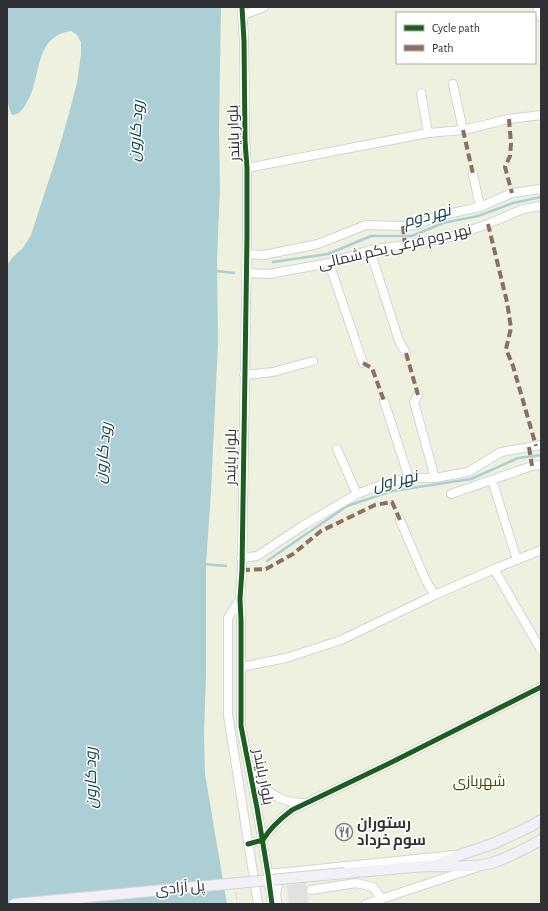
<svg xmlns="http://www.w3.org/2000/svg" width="548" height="911" font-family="'Alegreya Sans',Cairo,sans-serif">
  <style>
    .green { fill: #eef1dd; fill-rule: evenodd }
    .water { fill: #abcfd5 }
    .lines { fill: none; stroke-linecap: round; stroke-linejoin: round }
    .stream { stroke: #abcfd5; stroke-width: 2.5 }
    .building { fill: #e2e1e2 }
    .minor-casing { stroke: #d2d4d8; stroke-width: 10 }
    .major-casing { stroke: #d2d3d6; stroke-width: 12 }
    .path { stroke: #dadadc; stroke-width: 1.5; stroke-dasharray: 3 2; stroke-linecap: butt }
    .minor { stroke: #fefeff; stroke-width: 8 }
    .major { stroke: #f2f0f6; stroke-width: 10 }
    .major-bridge-casing { stroke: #d2d3d6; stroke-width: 12; stroke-linecap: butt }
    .major-bridge { stroke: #f2f0f6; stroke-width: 10 }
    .quiet { stroke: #8d6e63; stroke-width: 4; stroke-dasharray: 8 4; stroke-linecap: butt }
    .cycleway-casing { stroke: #fff; stroke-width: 8 }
    .cycleway { stroke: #1b5e20; stroke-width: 5 }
    .labels { text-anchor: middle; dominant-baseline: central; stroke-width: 3; stroke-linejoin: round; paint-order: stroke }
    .street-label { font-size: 15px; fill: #303135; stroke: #fff }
    .park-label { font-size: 15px; fill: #454804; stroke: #fff }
    .poi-label { font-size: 15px; font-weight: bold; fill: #303135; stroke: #fff; text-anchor: start }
    .water-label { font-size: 16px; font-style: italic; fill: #0b3c41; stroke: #fff }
  </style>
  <rect width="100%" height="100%" fill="#f6f8fc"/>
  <path class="green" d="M7 7H541V904H7ZM397 13H535V63H397Z"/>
  <path class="water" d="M7 7H221L219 130 220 187 217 260 218 343 211 492 206 564V674L204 734 205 774 227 904H7V265L13 257 23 248 31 235 57 155 68 117 77 83 81 54V42L77 35 71 31C31 37 44 80 24 107 21 111 18 115 12 115L10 111 8 103Z"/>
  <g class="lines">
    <path class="stream" d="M273 262 328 254 371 236H412L443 223 478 216 513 203 541 197
      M216 271 234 273
      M267 561 347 506 392 491 471 479 518 458 541 455
      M203 564 226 566"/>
  </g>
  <path class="building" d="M306 883 307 887 306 890 307 894 308 903 289 904 287 885Z"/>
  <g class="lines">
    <g class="minor-casing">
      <path id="minor" d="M242 7 244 41 245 141 247 168V237L242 570 240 599 241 620V726L257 808 268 874 272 904
        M537 7 541 17
        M243 15 264 7
        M453 84 463 130
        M421 93 428 133
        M247 168 428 133 463 130 509 119 541 115
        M473 174 480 207
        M370 250 399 341 406 353
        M247 254 264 255 318 244 366 225 403 226 416 225 438 216 480 207 512 193 541 189
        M329 263 363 363
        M246 273 269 274 329 263 370 250 405 245 450 237 488 224 523 209 541 206
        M244 375 273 372 313 361
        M418 395 414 402 435 478
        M384 401 409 478
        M337 449 357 494
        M492 480 517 560
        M451 494 532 466 541 465
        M400 520 426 581 435 595
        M241 558 257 556 304 525 357 494 381 485 409 478H435L468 472 501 452 541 445
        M494 569 541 650
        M240 599 228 618V715L258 904
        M241 667 286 658 341 640 435 595 494 569 541 550
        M252 773C264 792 283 804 305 803
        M248 844 263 840C270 828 280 819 292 810L388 764 541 687
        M268 874 455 855
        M311 890 356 883 373 887 382 899
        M277 901C275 891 277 884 282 876
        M366 904 475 868"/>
    </g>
    <g class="major-casing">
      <path id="major" d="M436 865 460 855 495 843 531 826 541 820
        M345 873C374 871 404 867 433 866 452 866 470 868 488 864 505 860 526 848 541 840"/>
    </g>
    <path class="path" d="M236 892 237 904"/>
    <use href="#minor" class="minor"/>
    <use href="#major" class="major"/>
    <g class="major-bridge-casing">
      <path id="major-bridge" d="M14 904 345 873"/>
    </g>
    <use href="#major-bridge" class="major-bridge"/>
    <path class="quiet" d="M509 119 511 144 510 156 505 167 512 193
      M463 130 473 174
      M488 224 507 302 511 328 506 349 513 366 536 446
      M403 226 405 245
      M406 353 418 395
      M363 363 372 368 384 401
      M529 447 532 466
      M242 570 266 569 293 554 321 531 375 505 392 502 400 520"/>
    <g class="cycleway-casing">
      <path id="cycleway" d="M242 7 244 41 245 141 247 168V237L242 570 240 599 241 620V726L257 808 268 874 272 904
        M248 844 263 840C270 828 280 819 292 810L388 764 541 687"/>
    </g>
    <use href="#cycleway" class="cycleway"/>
  </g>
  <defs>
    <g id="restaurant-ring" transform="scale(0.9)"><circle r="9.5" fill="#fff" stroke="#75777b" stroke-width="1.5"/><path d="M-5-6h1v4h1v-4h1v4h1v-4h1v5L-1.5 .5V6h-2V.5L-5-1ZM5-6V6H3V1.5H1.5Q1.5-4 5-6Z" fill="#75777b"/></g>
  </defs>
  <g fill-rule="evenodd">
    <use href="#restaurant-ring" x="344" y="832"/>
  </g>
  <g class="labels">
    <g class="street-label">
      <text transform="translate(234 133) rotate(-92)">بلوار بایندر</text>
      <text transform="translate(395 247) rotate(-13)">نهر دوم فرعی یکم شمالی</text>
      <text transform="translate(231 457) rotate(-89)">بلوار بایندر</text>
      <text transform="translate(263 777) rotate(79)">بلوار بایندر</text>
      <text transform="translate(180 888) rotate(-5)">پل آزادی</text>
    </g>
    <g class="park-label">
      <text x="479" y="781">شهربازی</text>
    </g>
    <g class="poi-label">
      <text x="357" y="823">رستوران<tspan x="357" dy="17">سوم خرداد</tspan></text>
    </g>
    <g class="water-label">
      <text transform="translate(136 131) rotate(-86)">رود کارون</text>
      <text transform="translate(427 216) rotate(-15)">نهر دوم</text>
      <text transform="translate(103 453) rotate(-84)">رود کارون</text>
      <text transform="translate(395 481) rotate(-13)">نهر اول</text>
      <text transform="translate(91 778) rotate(-91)">رود کارون</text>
    </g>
  </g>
  <rect width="548" height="911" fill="none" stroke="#303135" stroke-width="16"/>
  <rect x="396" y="12" width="140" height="52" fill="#ffffff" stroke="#acadae"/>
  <rect x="404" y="25" width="20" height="6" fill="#1b5e20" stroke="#acadae"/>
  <text x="432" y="32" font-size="12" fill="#303135">Cycle path</text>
  <rect x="404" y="45" width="20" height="6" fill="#8d6e63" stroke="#acadae"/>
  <text x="432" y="52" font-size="12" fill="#303135">Path</text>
</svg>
